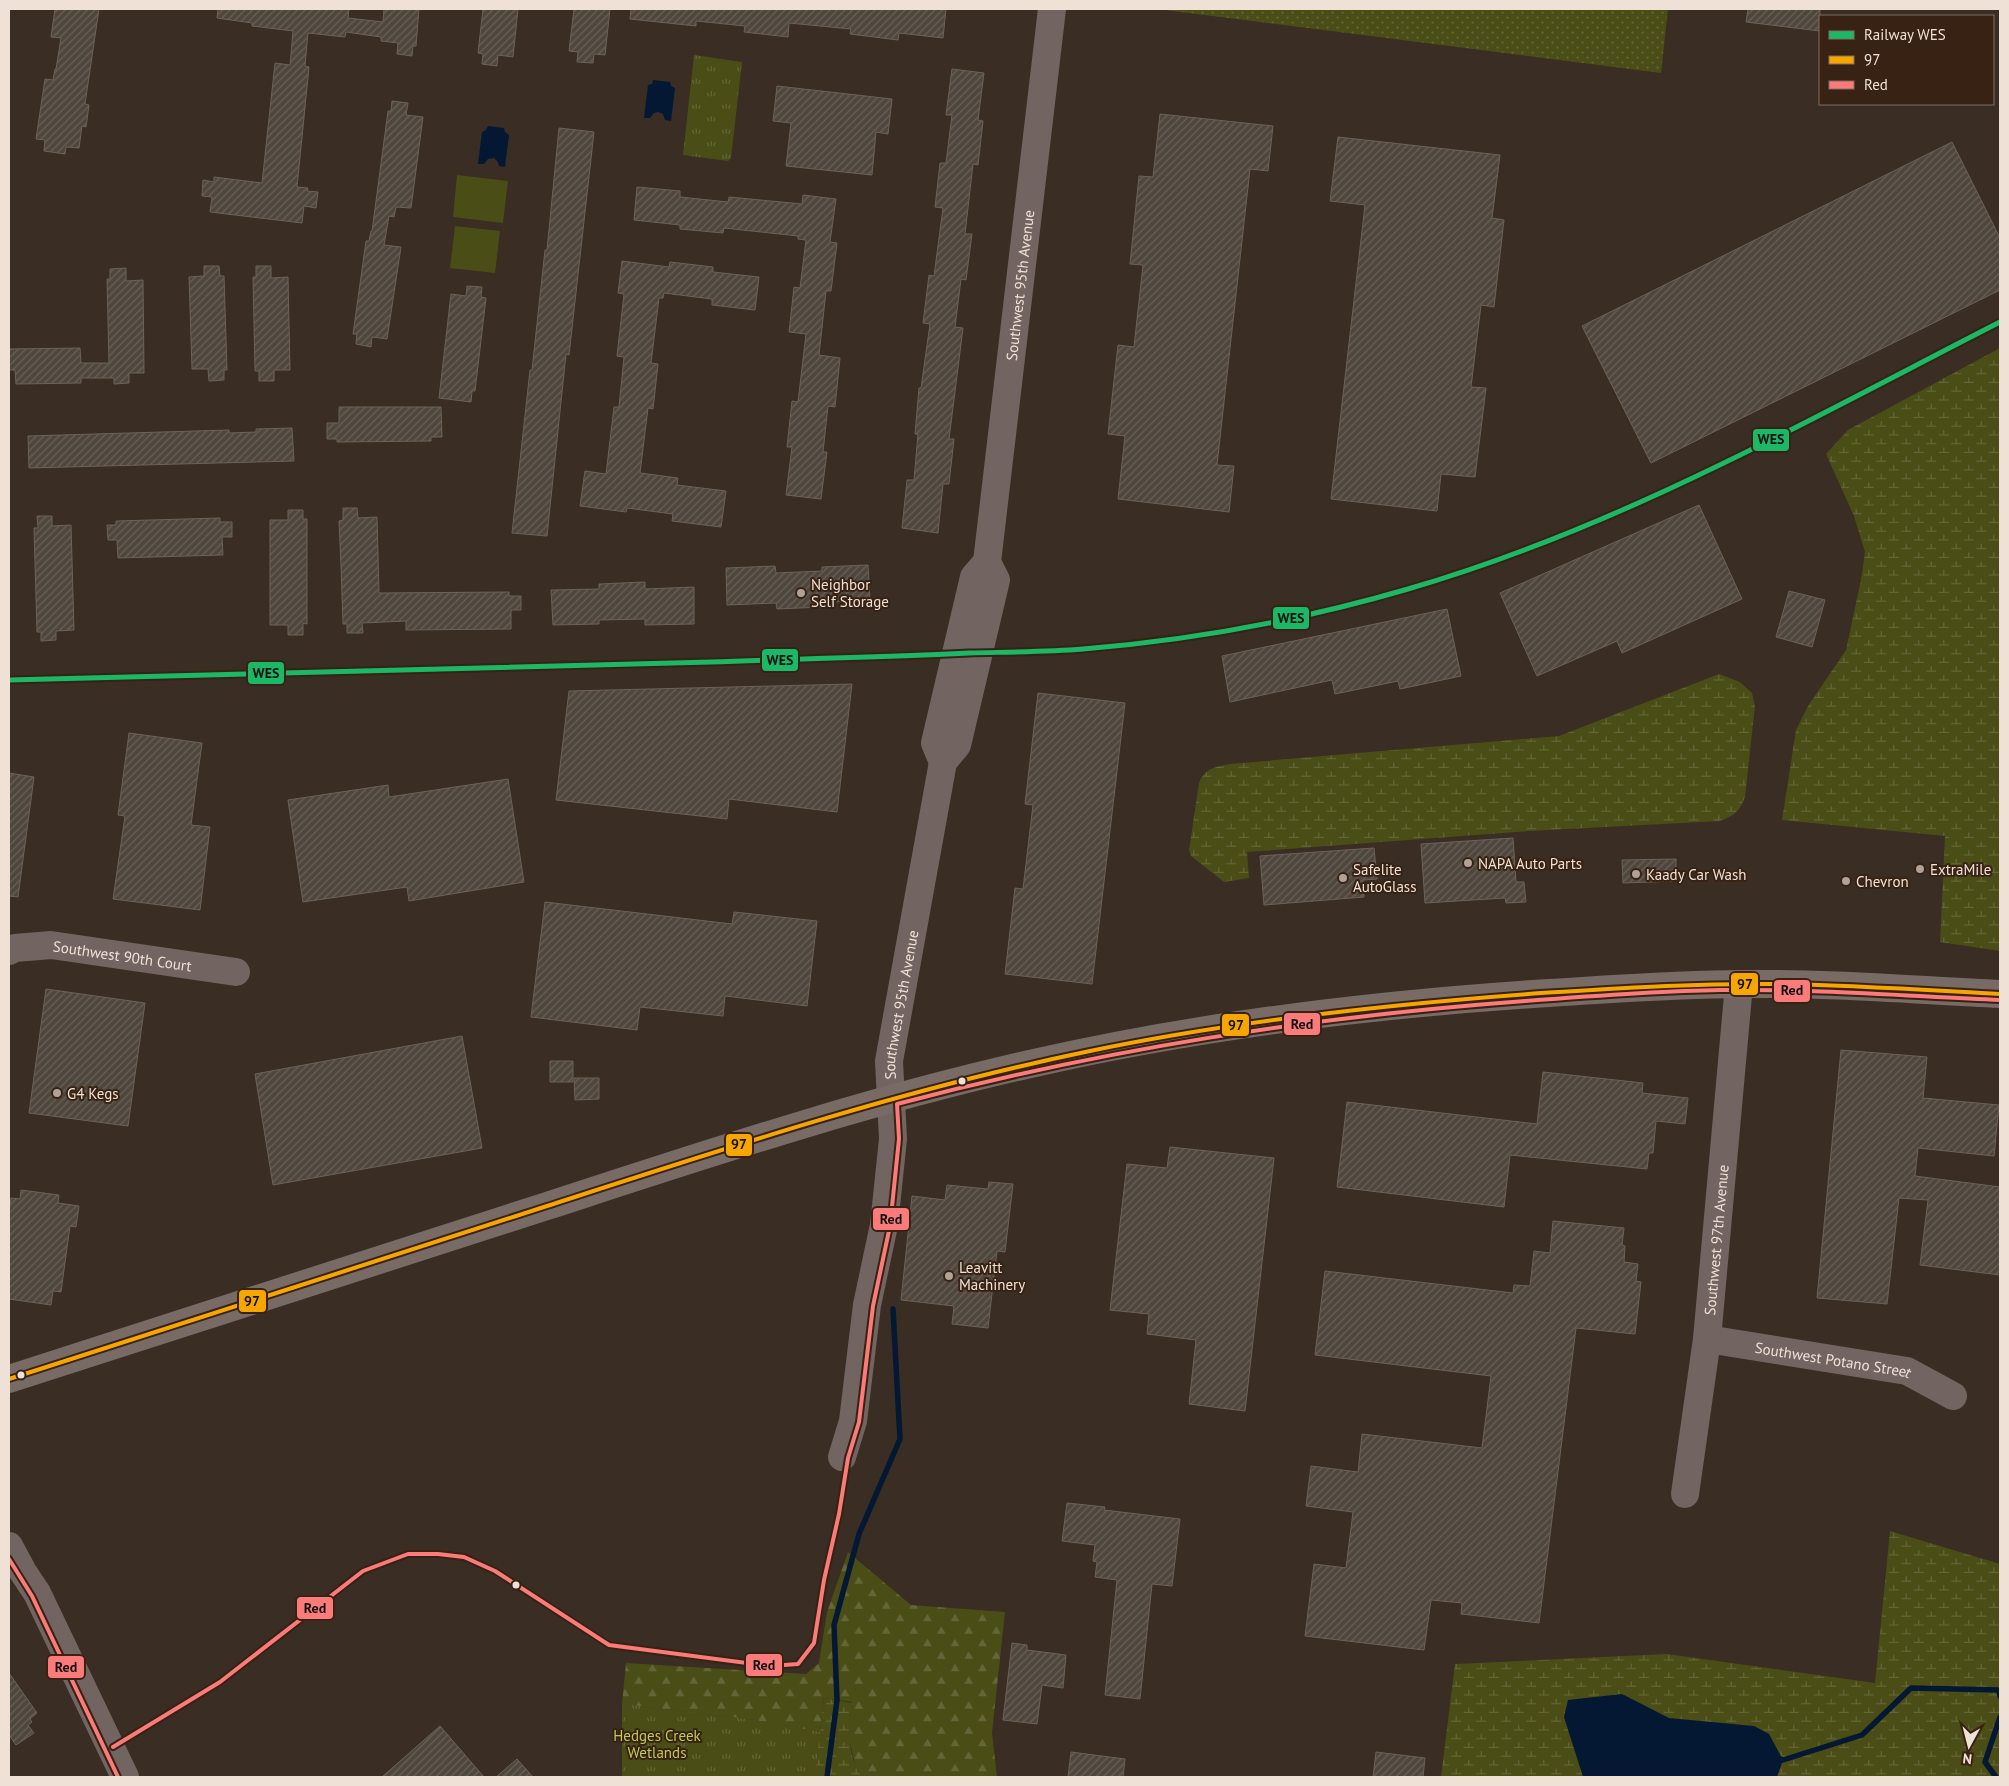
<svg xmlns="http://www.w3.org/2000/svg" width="2009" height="1786" font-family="'PT Sans',sans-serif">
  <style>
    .grass { fill: url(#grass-dots) }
    .forest { fill: url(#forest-firs) }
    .wetland { fill: url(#wetland-marsh) }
    .park { fill: url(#park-tufts) }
    .pitch { fill: #4a4d16 }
    .water { fill: #051833 }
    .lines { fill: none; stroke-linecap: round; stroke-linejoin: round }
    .stream { stroke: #051833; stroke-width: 5.5 }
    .building { fill: url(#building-hatch); stroke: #6c6259 }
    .minor { stroke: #726460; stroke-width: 28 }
    .highway { stroke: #786a65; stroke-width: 28 }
    .bus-1-casing { stroke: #372213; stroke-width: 8 }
    .bus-2-casing { stroke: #372213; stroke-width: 8 }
    .bus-1 { stroke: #f7a600; stroke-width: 4 }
    .bus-2 { stroke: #fb7a7a; stroke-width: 4 }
    .rail-1-casing { stroke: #372213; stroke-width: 9 }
    .rail-1 { stroke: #1ab867; stroke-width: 5 }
    .poi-dot { fill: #b0a298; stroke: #372213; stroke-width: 2 }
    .bus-dot { fill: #f0e1d7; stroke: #372213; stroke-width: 2 }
    .labels { text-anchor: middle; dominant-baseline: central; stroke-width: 4; stroke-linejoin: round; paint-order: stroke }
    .street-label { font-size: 15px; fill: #f0e1d7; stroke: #372213 }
    .poi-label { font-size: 15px; fill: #f0e1d7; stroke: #372213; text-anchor: start }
    .park-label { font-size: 15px; fill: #becc55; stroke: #372213 }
    .line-badge { stroke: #372213; stroke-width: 2 }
    .pale-badge-label { font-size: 14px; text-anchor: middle; font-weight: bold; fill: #111 }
  </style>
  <defs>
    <pattern id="grass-dots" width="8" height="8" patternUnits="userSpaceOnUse" patternTransform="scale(1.25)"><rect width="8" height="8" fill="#4a4d16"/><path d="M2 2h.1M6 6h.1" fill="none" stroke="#646637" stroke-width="1.8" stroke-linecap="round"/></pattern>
    <pattern id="forest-firs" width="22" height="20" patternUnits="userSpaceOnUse" patternTransform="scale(1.25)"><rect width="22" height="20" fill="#4a4d16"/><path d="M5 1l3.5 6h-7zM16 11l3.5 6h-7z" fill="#646637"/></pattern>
    <pattern id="wetland-marsh" width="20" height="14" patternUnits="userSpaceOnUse" patternTransform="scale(1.25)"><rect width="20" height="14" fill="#4a4d16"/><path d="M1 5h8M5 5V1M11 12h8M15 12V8" fill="none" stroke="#646637"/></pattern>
    <pattern id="park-tufts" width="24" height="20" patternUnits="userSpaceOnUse" patternTransform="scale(1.25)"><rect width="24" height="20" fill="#4a4d16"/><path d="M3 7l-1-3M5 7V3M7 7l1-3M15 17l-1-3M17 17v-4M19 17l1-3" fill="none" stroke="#646637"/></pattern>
    <pattern id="building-hatch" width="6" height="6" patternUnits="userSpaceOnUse" patternTransform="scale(1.25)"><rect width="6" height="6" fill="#4f463d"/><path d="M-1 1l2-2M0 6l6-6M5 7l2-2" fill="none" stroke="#696058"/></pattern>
  </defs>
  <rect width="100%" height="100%" fill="#3a2d24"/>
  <path class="grass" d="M1157 9H1668L1661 73Z"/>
  <path class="forest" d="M848 1552 911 1605 1005 1612 992 1733 997 1777H862L856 1768 848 1735 852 1702 824 1698 820 1732 754 1720 622 1704 626 1663 806 1674 819 1663 827 1612Z"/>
  <path class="wetland" d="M2000 348V951L1940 942 1945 836 1782 820 1796 730 1808 706 1846 650 1861 580 1865 552 1854 516 1826 454 1848 430Z
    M1719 674 1740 682 1752 693 1755 706 1745 797C1740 811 1734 816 1720 821L1529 831 1247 852 1249 878 1224 882 1191 856 1189 850 1199 783C1205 768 1215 767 1230 764L1559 736Z
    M1890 1531 2000 1564V1777H1441L1455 1664 1667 1654 1875 1683Z
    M824 1698 852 1703C849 1729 846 1753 862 1777H622V1704L754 1720 820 1732Z"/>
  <path class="park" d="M694 55 742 62 731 158 728 161 683 155Z
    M622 1704 754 1720 820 1732 815 1777H622Z"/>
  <path class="pitch" d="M457 175 508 181 503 223 453 217Z
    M455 226 500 231 495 273 450 268Z"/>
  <path class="water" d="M653 80 670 82 671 86 675 88 671 121 665 120 663 114 658 112 654 113 650 118H644L648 85 652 84Z
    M488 126 504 128 505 132 509 135 505 167 499 166 498 162 494 158 488 159 484 164H478L482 132 486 130Z
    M1622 1694 1669 1718 1754 1726 1769 1734 1783 1760 1777 1777H1583L1564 1717 1568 1700Z"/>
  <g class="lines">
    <path class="stream" d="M1776 1757 1783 1760 1862 1735 1911 1688 1999 1690 2000 1696
      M827 1777 837 1700 834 1625 859 1534 900 1439 893 1309
      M1996 1777 1985 1762 2000 1717"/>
  </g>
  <path class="building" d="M55 9H99L85 104 89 105 86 127 82 126 79 148 66 147 65 154 44 151 45 140 36 139 45 79 53 80 55 69H56L61 38 51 37Z
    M218 9H349L348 18 383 22 384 9H419L416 46H413L412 56 397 54 398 43 381 41V37L346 32 345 37 308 33 305 66 309 67 297 187 308 188 307 191 318 192 316 208 304 206 302 223 210 212 212 197 202 196 203 180 214 182V177L262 183 275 63 290 65 293 31 252 26V23L217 18Z
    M483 9H518L513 57 498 55 497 66 482 64 483 54 478 53Z
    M574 9H610L605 55 594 54 593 63 577 62 578 52 569 51Z
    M631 9H946L943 38 899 33 898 40 850 34 851 29 789 23 788 37 744 32 745 26 696 21V26L630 19Z
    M1748 9H1820V31L1746 22Z
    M952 69 984 73 978 120 983 121 978 165 973 164 965 234H972L966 280 961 279 955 327 963 328 949 439H954L949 484H943L938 533 902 528 907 480H914L918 434H915L919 388H921L930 324 923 323 929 275 934 276 943 208 935 207 940 163H946L952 115H946Z
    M777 86 892 99 888 134 876 132 872 175 786 166 791 123 773 121Z
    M392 101 408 103 406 115 423 117 411 208 396 207 394 217 389 216 384 245 401 247 387 339 372 337 371 347 356 344 357 334H353L366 241H369L371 231H372L388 111H391Z
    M1160 114 1273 126 1268 171 1250 169 1217 465 1234 466 1229 512 1118 499 1125 436 1108 434 1118 345 1134 347 1143 265 1130 264 1139 176 1153 177Z
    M559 128 594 132 569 355 566 354 547 536 512 533 530 370H532L545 250H547Z
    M1338 137 1500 155 1492 218 1504 220 1494 307 1481 305 1471 387 1486 388 1475 477 1441 474 1437 511 1331 499 1365 205 1330 201Z
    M1952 142 2000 238V290L1651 463 1582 326Z
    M637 187 680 191V197L728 202 729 197 802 204 803 195 836 199 830 242 837 243 831 291H826L819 355 840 358 835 407 828 406 823 452H827L821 499 786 495 792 447H787L792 401 798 402 806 334 789 332 794 287 800 288 806 240 798 239V236L724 228 723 233 680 229V225L634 220Z
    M622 261 669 267 670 262 713 267V272L759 277 755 310 712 305V299L664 293 663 298H659L651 363 658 364 653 409 648 408 640 473 678 478 677 485 726 491 721 527 672 521 673 514 627 508 626 512 580 506 585 471 606 474 614 407H619L624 357 617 356 624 294 618 293Z
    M204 266H219L220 276H224L227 370H224V380L209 381 208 369H192L189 277 204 276Z
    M256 266H271V278L288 277 290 370H274V381H259V371H255L253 277H256Z
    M126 268V281L143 280 144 373H129V383L114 384V378H81V383L16 384 15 370H9V349L80 348 81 363H109L107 279H110V269Z
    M467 286 482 287 481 297 486 298 475 391H472L471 402 439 398 451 294 466 296Z
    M339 407H441L442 437H431V441L337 442V439H327V423H339Z
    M292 428 294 461 29 468 28 436 229 430V433L256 432V429Z
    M1699 505 1742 599 1622 653 1617 641 1537 676 1500 593Z
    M343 508H357L358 518 377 517 379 593 509 592V596H521V610H511V629L406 630V621L362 623 363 633H347V624H343L341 566 339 521 343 520Z
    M288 510H303V519H307V624L303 623V635H288V625H270V520H288Z
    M37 516H52V526L71 525 74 630 56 631V640L41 641V632H37L34 528H38Z
    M220 518V522H232V537H222L223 555 118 558 117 540H108L107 525H116V521Z
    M868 565 870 601 822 602V607L777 609 776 603 727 605 726 568 775 566 776 573 822 571V567Z
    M645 582V589L694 587V624L645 625V619L599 620V624L553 625 551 590 599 589V584Z
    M1789 591 1825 600 1812 647 1776 637Z
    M1447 609 1461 676 1400 689 1398 681 1335 694 1332 680 1230 702 1222 656Z
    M852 684 837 812 729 799 727 819 556 800 569 691Z
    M1038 693 1125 703 1092 984 1005 974 1015 888 1023 889 1033 805 1025 804Z
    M129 733 202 743 191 825 210 827 200 910 113 899 125 816 118 815Z
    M9 773 34 777 18 897 9 896Z
    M508 779 524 882 409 901 407 887 303 902 288 800 388 785 389 797Z
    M1513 838 1516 882H1524L1526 902 1506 903 1505 898 1425 903 1421 844Z
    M1374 848 1377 879 1363 880 1364 897 1264 905 1260 856Z
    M1676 859V881L1623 883 1622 860Z
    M545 902 732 924 734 912 817 921 807 1006 725 996 723 1016 640 1007 637 1030 531 1017Z
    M46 989 145 1003 128 1126 29 1113Z
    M462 1036 482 1148 273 1185 255 1074Z
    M1841 1050 1927 1057 1923 1098 1999 1105 1994 1156 1918 1148 1915 1176 2000 1187V1275L1920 1265 1928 1200 1899 1198 1887 1304 1817 1298Z
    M550 1061H573V1082H550Z
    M1543 1072 1643 1083 1642 1093 1688 1098 1685 1124 1656 1121 1653 1153H1649L1647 1169 1510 1155 1504 1207 1337 1187 1347 1102 1537 1124Z
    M574 1078H599V1099L575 1100Z
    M1170 1147 1274 1158 1245 1411 1189 1404 1196 1340 1147 1334 1149 1314 1110 1310 1127 1164 1167 1168Z
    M989 1182 1013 1184 1005 1252 997 1251 988 1328 952 1324 954 1306 901 1300 912 1196 945 1200 947 1185 988 1189Z
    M21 1190 59 1195 58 1203 79 1206 76 1227 70 1226 61 1292 53 1291 51 1305 9 1299V1211L11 1198 20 1199Z
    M1553 1221 1624 1228 1622 1245 1625 1246 1624 1262 1638 1264 1636 1281 1641 1282 1635 1334 1576 1328 1539 1623 1461 1614 1462 1603 1431 1600 1424 1650 1305 1636 1314 1564 1346 1568 1353 1512 1306 1506 1311 1466 1358 1472 1362 1434 1482 1448 1491 1376 1315 1355 1325 1271 1513 1293 1514 1285 1530 1286 1534 1251 1550 1253Z
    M1067 1503 1105 1507 1104 1510 1180 1519 1172 1586 1152 1584 1140 1699 1105 1695 1117 1580 1095 1577 1097 1562 1093 1561 1095 1545 1062 1541Z
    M1012 1643 1027 1645V1650L1066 1655 1063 1688 1042 1685 1037 1724 1003 1720Z
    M9 1673 37 1713 30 1719 32 1722 28 1725 34 1733 16 1745 9 1735Z
    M440 1726 484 1777H382Z
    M1071 1752 1125 1759 1123 1777H1068Z
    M1376 1752 1425 1758 1423 1777H1373Z
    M517 1759 533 1777H496Z"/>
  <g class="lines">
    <g class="minor">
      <path d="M943 762 935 743 974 577 987 562"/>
      <path id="s1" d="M9 951 15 948 51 945 236 972"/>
      <path id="s2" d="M1707 1339 1907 1371 1953 1396"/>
      <path id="s3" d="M842 1457 853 1421 867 1305 884 1225 893 1139 889 1061 943 762 957 745 996 580 987 562 1052 9"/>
      <path id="s4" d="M1685 1494 1707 1339 1739 984"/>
      <path d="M9 1546 23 1572 37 1593 125 1777"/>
    </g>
    <path class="highway" d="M9 1379C188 1321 367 1263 547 1206 707 1154 866 1101 1030 1064 1200 1025 1375 1004 1549 993 1614 989 1678 984 1744 984 1829 983 1915 990 2000 994"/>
    <g class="bus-1-casing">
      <path id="bus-1" d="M9 1379C188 1321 368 1264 547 1206 726 1148 905 1089 1090 1051 1234 1021 1381 1005 1528 994 1610 989 1692 983 1774 984 1850 985 1925 990 2000 994"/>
    </g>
    <g class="bus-2-casing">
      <path id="bus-2" d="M9 1559 32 1596 118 1777
        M113 1747 220 1682 363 1571 408 1554H438L464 1557 495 1571 609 1645 770 1666 798 1664 814 1643 824 1580 839 1514 848 1458 859 1422 873 1306 890 1226 899 1139 897 1104C1106 1049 1309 1017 1525 1001 1590 996 1655 991 1720 990 1814 989 1907 996 2000 1000"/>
    </g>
    <use href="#bus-1" class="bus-1"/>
    <use href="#bus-2" class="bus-2"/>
    <g class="rail-1-casing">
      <path id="rail-1" d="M9 680C243 674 477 668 711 662 797 659 883 657 969 653 1007 652 1045 652 1083 649 1192 640 1302 620 1408 589 1616 529 1808 420 2000 322"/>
    </g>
    <use href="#rail-1" class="rail-1"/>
  </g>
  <g class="poi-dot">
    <circle cx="801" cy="593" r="5"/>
    <circle cx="1468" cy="863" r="5"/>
    <circle cx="1920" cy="869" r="5"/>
    <circle cx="1636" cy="874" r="5"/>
    <circle cx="1343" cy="878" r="5"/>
    <circle cx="1846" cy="881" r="5"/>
    <circle cx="57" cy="1093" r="5"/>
    <circle cx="949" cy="1276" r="5"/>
  </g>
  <g class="bus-dot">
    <circle cx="962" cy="1081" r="4.5"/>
    <circle cx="21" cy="1375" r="4.5"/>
    <circle cx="516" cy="1585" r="4.5"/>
  </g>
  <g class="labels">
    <g class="street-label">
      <text stroke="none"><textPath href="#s3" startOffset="1195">Southwest 95th Avenue</textPath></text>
      <text stroke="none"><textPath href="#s1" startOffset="115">Southwest 90th Court</textPath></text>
      <text stroke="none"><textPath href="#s3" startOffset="458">Southwest 95th Avenue</textPath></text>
      <text stroke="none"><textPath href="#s4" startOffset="256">Southwest 97th Avenue</textPath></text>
      <text stroke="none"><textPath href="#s2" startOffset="128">Southwest Potano Street</textPath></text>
    </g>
    <g class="poi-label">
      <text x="811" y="584">Neighbor<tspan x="811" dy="17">Self Storage</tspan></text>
      <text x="1478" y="863">NAPA Auto Parts</text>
      <text x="1353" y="869">Safelite<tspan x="1353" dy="17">AutoGlass</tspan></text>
      <text x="1930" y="869">ExtraMile</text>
      <text x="1646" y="874">Kaady Car Wash</text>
      <text x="1856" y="881">Chevron</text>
      <text x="67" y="1093">G4 Kegs</text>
      <text x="959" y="1267">Leavitt<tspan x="959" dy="17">Machinery</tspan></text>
    </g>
    <g class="park-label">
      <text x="657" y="1735">Hedges Creek<tspan x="657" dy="17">Wetlands</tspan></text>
    </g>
  </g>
  <g class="line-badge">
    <rect x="1752" y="428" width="38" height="24" rx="5" fill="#1ab867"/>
    <rect x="1272" y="606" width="38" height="24" rx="5" fill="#1ab867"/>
    <rect x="761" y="648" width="38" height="24" rx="5" fill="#1ab867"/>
    <rect x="247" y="661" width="38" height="24" rx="5" fill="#1ab867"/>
    <rect x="1730" y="972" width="29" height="24" rx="5" fill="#f7a600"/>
    <rect x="1773" y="979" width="38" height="24" rx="5" fill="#fb7a7a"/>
    <rect x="1283" y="1012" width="38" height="24" rx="5" fill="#fb7a7a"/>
    <rect x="1221" y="1013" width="29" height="24" rx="5" fill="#f7a600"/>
    <rect x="725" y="1133" width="28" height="24" rx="5" fill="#f7a600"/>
    <rect x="872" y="1207" width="38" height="24" rx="5" fill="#fb7a7a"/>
    <rect x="238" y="1289" width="29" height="24" rx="5" fill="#f7a600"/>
    <rect x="296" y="1596" width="38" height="24" rx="5" fill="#fb7a7a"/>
    <rect x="745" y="1653" width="38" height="24" rx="5" fill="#fb7a7a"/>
    <rect x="47" y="1655" width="38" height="24" rx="5" fill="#fb7a7a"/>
  </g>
  <g class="pale-badge-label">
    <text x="1771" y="444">WES</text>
    <text x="1291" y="623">WES</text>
    <text x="780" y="665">WES</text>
    <text x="266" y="678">WES</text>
    <text x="1745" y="989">97</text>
    <text x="1792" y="995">Red</text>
    <text x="1302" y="1029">Red</text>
    <text x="1236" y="1030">97</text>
    <text x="739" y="1149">97</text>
    <text x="891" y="1224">Red</text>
    <text x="252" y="1306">97</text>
    <text x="315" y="1613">Red</text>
    <text x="764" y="1670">Red</text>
    <text x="66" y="1672">Red</text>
  </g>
  <rect width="2009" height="1786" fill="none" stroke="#f0e1d7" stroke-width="20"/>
  <rect x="1819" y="15" width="175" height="90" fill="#372213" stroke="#816e61"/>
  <rect x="1829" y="31" width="25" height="8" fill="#1ab867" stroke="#816e61"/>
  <text x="1864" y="40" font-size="15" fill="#f0e1d7">Railway WES</text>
  <rect x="1829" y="56" width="25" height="8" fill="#f7a600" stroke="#816e61"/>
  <text x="1864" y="65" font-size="15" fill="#f0e1d7">97</text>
  <rect x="1829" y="81" width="25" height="8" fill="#fb7a7a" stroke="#816e61"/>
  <text x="1864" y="90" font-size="15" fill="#f0e1d7">Red</text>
  <g transform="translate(1969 1746) rotate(187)" stroke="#372213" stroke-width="4" paint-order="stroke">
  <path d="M0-4L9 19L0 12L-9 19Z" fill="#f0e1d7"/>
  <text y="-8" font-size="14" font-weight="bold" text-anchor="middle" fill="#f0e1d7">N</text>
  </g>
</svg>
